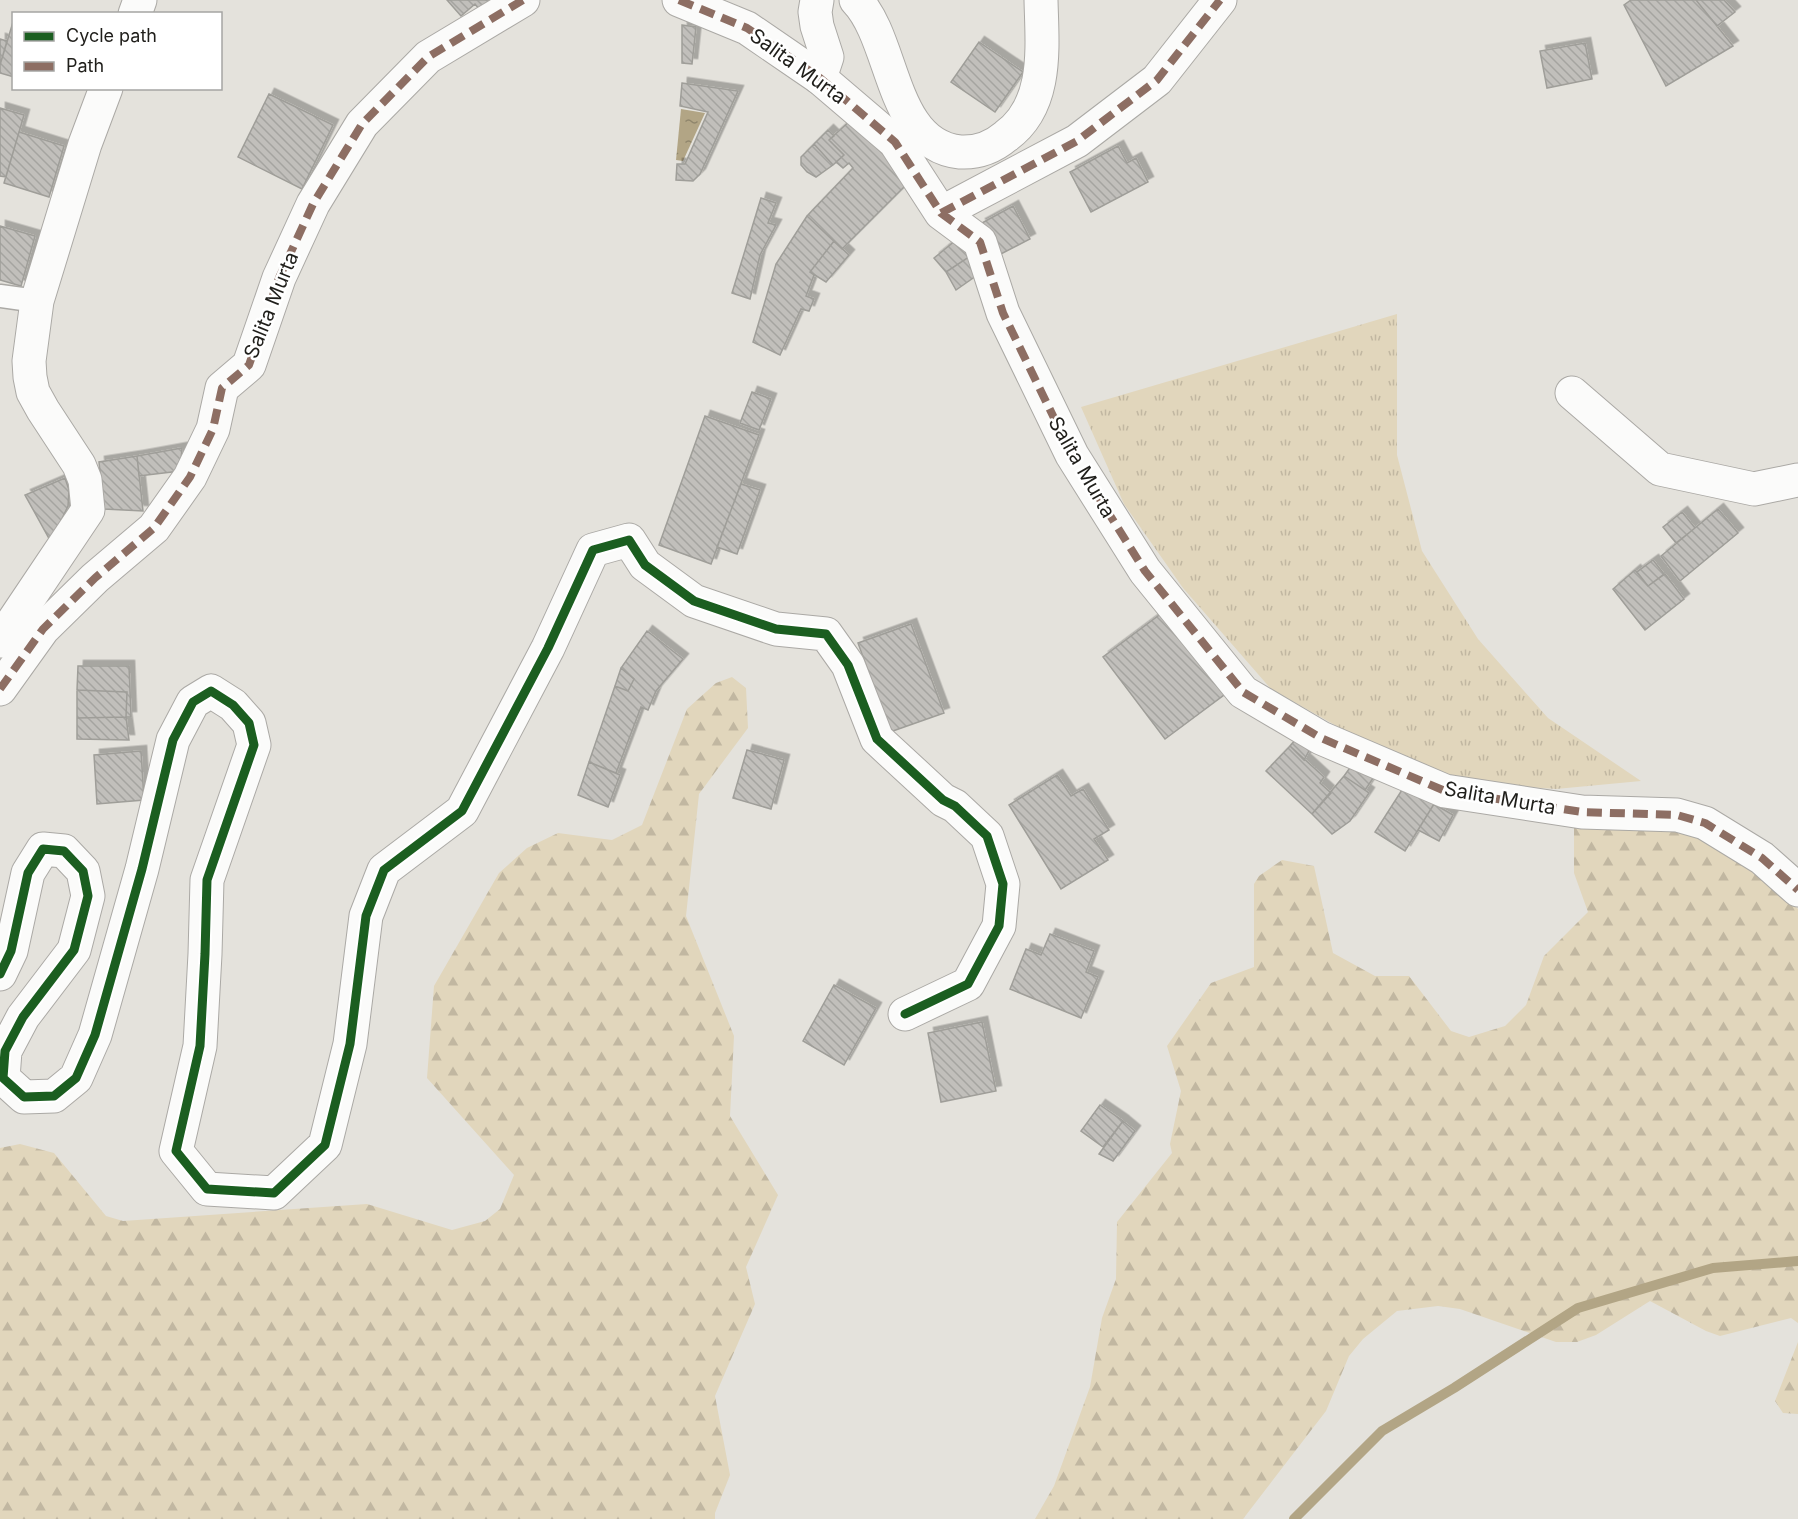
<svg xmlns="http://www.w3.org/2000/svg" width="1798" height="1519" font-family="Inter,sans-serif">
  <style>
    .grass { fill: url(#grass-tufts) }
    .forest { fill: url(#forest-firs) }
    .water { fill: url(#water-ripples) }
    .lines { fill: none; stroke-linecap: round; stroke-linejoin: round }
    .stream { stroke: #b2a585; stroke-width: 10 }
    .building { fill: url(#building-back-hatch); stroke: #9f9e99; stroke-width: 1.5; filter: url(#shadow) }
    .service-casing { stroke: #aba9a5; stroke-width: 25 }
    .pedestrian-casing { stroke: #aba9a5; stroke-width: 35 }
    .minor-casing { stroke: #aba9a5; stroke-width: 35 }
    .service { stroke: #fbfbfa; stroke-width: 22 }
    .pedestrian { stroke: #fbfbfa; stroke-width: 33 }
    .minor { stroke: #fbfbfa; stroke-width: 33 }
    .quiet { stroke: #8d6e63; stroke-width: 8; stroke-dasharray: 15 8; stroke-linecap: butt }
    .cycleway-casing { stroke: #fff; stroke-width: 13 }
    .cycleway { stroke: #1b5e20; stroke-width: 9 }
    .labels { text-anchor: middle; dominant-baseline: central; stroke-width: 5; stroke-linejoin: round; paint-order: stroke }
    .street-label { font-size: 20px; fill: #1f1e1a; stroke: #fff }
  </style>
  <defs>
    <pattern id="grass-tufts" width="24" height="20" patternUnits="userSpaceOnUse" patternTransform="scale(1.5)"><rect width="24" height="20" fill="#e1d6bc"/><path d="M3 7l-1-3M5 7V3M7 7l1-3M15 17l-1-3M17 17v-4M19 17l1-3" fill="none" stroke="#c1b7a1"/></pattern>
    <pattern id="forest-firs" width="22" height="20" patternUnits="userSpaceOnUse" patternTransform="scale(1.5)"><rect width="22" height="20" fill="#e1d6bc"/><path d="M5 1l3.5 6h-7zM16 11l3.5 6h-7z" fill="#c1b7a1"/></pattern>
    <pattern id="water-ripples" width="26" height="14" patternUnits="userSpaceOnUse" patternTransform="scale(1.5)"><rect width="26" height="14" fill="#b2a585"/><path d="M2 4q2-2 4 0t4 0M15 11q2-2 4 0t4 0" fill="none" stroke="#90866c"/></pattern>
    <pattern id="building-back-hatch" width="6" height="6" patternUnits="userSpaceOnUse" patternTransform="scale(1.5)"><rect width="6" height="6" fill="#c1bfbb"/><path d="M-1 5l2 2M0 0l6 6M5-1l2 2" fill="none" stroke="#a5a4a0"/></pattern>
    <filter id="shadow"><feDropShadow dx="5.5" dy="-5.5" stdDeviation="0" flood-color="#0004"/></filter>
  </defs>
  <rect width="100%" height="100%" fill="#e4e2dc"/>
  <path class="grass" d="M1397 314V455L1422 551 1478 639 1548 718 1641 781 1556 789 1468 783 1388 755 1271 689 1183 588 1124 504 1081 407Z"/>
  <path class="forest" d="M732 677 746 688 748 728 699 794 686 916 734 1036 730 1116 778 1195 746 1267 755 1304 715 1396 730 1475 715 1513V1519H0V1148L20 1144 54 1153 106 1216 123 1221 367 1204 452 1230 485 1221 500 1209 514 1175 427 1078 434 986 499 873 527 848 558 833 612 840 642 825 687 709 716 683Z
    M1663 819 1713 842 1765 875 1798 909V1323L1791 1318 1720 1336 1706 1331 1650 1301 1596 1335 1577 1342H1556L1460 1309 1438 1306 1397 1311 1363 1339 1349 1356 1326 1411 1243 1519H1035L1054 1486 1090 1387 1102 1318 1116 1279 1117 1222 1172 1153 1170 1144 1181 1091 1167 1046 1211 983 1254 967V884L1259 876 1282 860 1314 866 1333 953 1375 976H1409L1451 1031 1469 1037 1505 1026 1526 1005 1544 956 1588 912 1574 873V825Z
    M1798 1342V1414L1783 1413 1775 1401Z"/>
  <path class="water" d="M681 109 705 113 683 161 676 160Z"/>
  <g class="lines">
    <path class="stream" d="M1294 1519 1382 1431 1454 1388 1578 1308 1713 1268 1798 1261"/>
  </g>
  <path class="building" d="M447 0H491L479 9 475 4 461 16Z
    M1631 0H1696L1733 46 1666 86 1624 5Z
    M1696 0H1724L1735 12 1717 26Z
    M13 22H14V77L0 73V65Z
    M682 25 696 27 692 64 682 63Z
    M0 39 7 41 0 65Z
    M979 42 1023 72 995 112 951 82Z
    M1585 43 1592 79 1547 88 1540 51Z
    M682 83 738 91 700 174 693 181 676 180 677 164H685L708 112 680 106Z
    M269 94 333 125 302 189 238 157Z
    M0 108 24 115 6 177 0 176Z
    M853 118 909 182 842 249 807 216 853 168 849 163 843 168 836 162 844 155 829 140Z
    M828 130 834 136 829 140 844 155 833 165 814 144Z
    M19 132 64 146 49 197 4 183Z
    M814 144 833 165 816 177 807 172 801 165V157Z
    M1118 146 1127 163 1136 158 1148 182 1091 212 1070 172Z
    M761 198 776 203 768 223 776 225 760 255 750 299 732 293Z
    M1013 206 1030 239 997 256 980 224Z
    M807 216 834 241 810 272 814 275 806 296 814 299 809 311 801 309 780 355 753 342 776 264Z
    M0 226 35 236 21 286 0 280Z
    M961 236 978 251 946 272 934 258Z
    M834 241 849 255 826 282 810 272Z
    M978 251 986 269 956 290 946 272Z
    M752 392 771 399 759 430 740 423Z
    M705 416 759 435 711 564 659 545Z
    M182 448 180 471 139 476 137 456Z
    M137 456 143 511 104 509 99 462Z
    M65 478 69 490 68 506 51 542 25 495Z
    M741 484 760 490 737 554 717 547Z
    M1718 509 1738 533 1680 581 1661 556Z
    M1682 512 1695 528 1676 543 1663 527Z
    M1653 560 1664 574 1648 586 1637 572Z
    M1635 570 1648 586 1665 574 1684 599 1645 630 1613 589Z
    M1166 610 1228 692 1165 739 1103 657Z
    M911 624 944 713 890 732 858 643Z
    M647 631 683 659 656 691 648 710 641 707 616 773 589 762 615 686 628 691 634 679 621 668Z
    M78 666H129L131 717H126L127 692 77 690Z
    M621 668 634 679 628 691 615 686Z
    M77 690 127 692 126 717 77 718Z
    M126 717 129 740 77 739V718Z
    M1296 739 1311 747 1304 760 1290 746Z
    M1290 746 1324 777 1320 783 1331 793 1312 814 1266 771Z
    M747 750 784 760 771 809 733 798Z
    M141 751 144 800 97 804 94 755Z
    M1359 755 1380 768 1365 790 1344 776Z
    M589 762 620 775 608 807 578 795Z
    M1057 775 1071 796 1083 789 1109 830 1094 839 1108 860 1061 889 1009 805Z
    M1344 776 1369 793 1350 821 1332 834 1312 814Z
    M1409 779 1434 804 1405 851 1375 832Z
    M1434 804 1453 815 1439 841 1418 830Z
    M1050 934 1094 951 1086 972 1098 977 1081 1018 1010 989 1026 949 1041 955Z
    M834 985 876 1008 844 1065 803 1041Z
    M982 1022 996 1091 941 1102 928 1033Z
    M1100 1105 1123 1121 1103 1147 1081 1131Z
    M1123 1121 1135 1131 1113 1161 1099 1154Z"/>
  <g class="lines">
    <g class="service-casing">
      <path id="service" d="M0 296 37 301"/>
    </g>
    <g class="pedestrian-casing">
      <path id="pedestrian" d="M679 0 747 28 820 78 895 142 941 213 980 242 1003 313 1072 455 1145 571 1243 692 1321 738 1445 791 1582 812 1677 815 1705 823 1762 858 1798 890
        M941 213 1077 141 1157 80 1220 0
        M0 689 43 629 95 578 154 528 190 477 213 429 222 388 249 365 279 278 313 204 362 124 428 57 523 0"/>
    </g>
    <g class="minor-casing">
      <path id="minor" d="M817 0 815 12 817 26 827 57 820 78
        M856 0C895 40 890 145 960 152 977 153 993 147 1006 136 1049 105 1042 46 1041 0
        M135 14 140 0
        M1572 393 1660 469 1754 489 1798 480
        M0 641 88 510 85 480 79 465 43 410 33 392 30 377 29 361 37 301 85 144 106 88
        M0 974 11 951 28 873 43 849 64 851 83 871 88 896 74 950 23 1017 5 1051 3 1078 24 1097 54 1096 76 1078 95 1035 142 869 173 740 193 702 211 691 233 705 249 723 254 745 207 880 205 954 200 1046 176 1151 207 1189 274 1193 325 1145 350 1044 366 916 384 870 462 811 548 648 593 550 629 540 645 565 694 601 776 629 826 634 848 665 877 739 943 800 955 806 987 836 1003 884 999 926 968 984 905 1014"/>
    </g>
    <use href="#service" class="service"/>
    <use href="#pedestrian" class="pedestrian"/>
    <use href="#minor" class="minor"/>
    <path class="quiet" d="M679 0 747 28 820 78 895 142 941 213 980 242 1003 313 1072 455 1145 571 1243 692 1321 738 1445 791 1582 812 1677 815 1705 823 1762 858 1798 890
      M941 213 1077 141 1157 80 1220 0
      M0 689 43 629 95 578 154 528 190 477 213 429 222 388 249 365 279 278 313 204 362 124 428 57 523 0"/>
    <g class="cycleway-casing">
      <path id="cycleway" d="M0 974 11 951 28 873 43 849 64 851 83 871 88 896 74 950 23 1017 5 1051 3 1078 24 1097 54 1096 76 1078 95 1035 142 869 173 740 193 702 211 691 233 705 249 723 254 745 207 880 205 954 200 1046 176 1151 207 1189 274 1193 325 1145 350 1044 366 916 384 870 462 811 548 648 593 550 629 540 645 565 694 601 776 629 826 634 848 665 877 739 943 800 955 806 987 836 1003 884 999 926 968 984 905 1014"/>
    </g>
    <use href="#cycleway" class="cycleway"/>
  </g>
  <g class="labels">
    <g class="street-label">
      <text transform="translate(798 66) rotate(36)">Salita Murta</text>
      <text transform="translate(271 305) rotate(-68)">Salita Murta</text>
      <text transform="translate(1082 467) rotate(60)">Salita Murta</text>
      <text transform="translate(1500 798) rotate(10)">Salita Murta</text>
    </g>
  </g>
  <rect x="12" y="12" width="210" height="78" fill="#ffffff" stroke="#a5a5a3" stroke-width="1.5"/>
  <rect x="24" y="32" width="30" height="9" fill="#1b5e20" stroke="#a5a5a3" stroke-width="1.5"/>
  <text x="66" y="42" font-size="18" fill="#1f1e1a">Cycle path</text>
  <rect x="24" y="62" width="30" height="9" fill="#8d6e63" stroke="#a5a5a3" stroke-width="1.5"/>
  <text x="66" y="72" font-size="18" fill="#1f1e1a">Path</text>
</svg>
